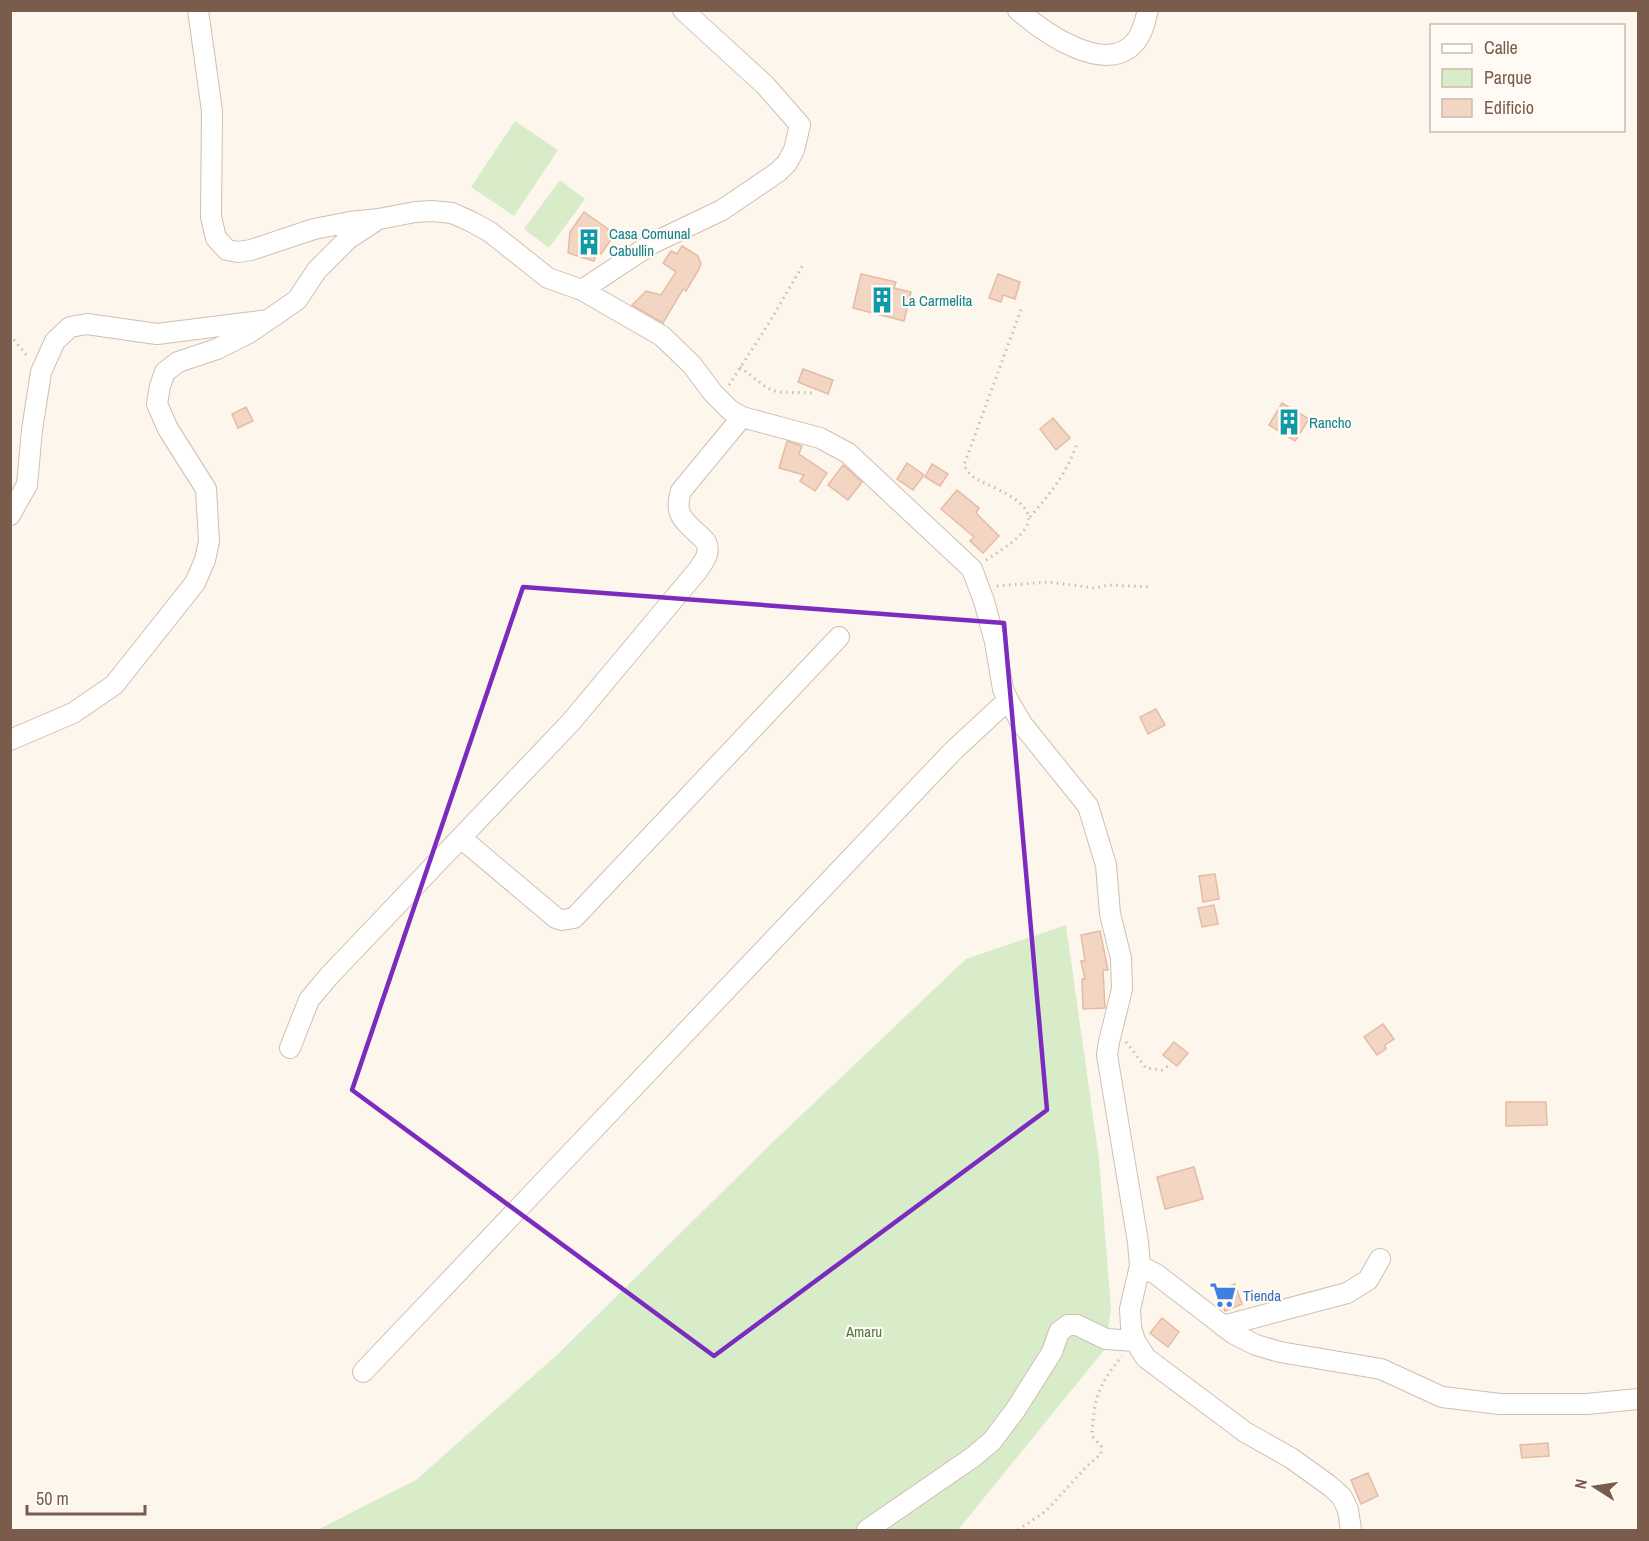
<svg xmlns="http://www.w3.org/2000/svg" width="1649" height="1541" font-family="'Archivo Narrow',sans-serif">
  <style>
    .green { fill: #d8ecc9 }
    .building { fill: #f3d5c3; stroke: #e6bba3; stroke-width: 1.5 }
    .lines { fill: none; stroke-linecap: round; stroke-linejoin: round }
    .minor-casing { stroke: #d1beb0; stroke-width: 22 }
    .path { stroke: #d9b8a5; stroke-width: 3; stroke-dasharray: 1.5 4.5; stroke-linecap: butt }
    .minor { stroke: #fff; stroke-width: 20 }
    .marked { fill: none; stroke: #7b2cbf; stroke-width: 4.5; stroke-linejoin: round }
    .labels { text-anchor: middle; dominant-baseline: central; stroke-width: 4.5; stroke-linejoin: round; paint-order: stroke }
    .culture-label { font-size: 15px; fill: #0d838f; stroke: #fffaf3; text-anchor: start }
    .shop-label { font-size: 15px; fill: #366cbe; stroke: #fffaf3; text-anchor: start }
    .park-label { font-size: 15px; fill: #537a41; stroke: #fffaf3 }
  </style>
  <rect width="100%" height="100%" fill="#fdf6ec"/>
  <path class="green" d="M515 121 558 150 514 216 471 187Z
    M560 180 585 199 549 248 524 229Z
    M1066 925 1099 1159 1111 1309 1105 1349 958 1530H317L416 1480 558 1354 774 1141 966 959Z"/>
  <path class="building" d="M584 212 615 234 601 254 597 250 594 261 568 253 570 232Z
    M682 246 698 256 701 264 698 271 686 291 683 289 663 323 632 305 646 291 661 295 676 272 663 263 671 251 677 254Z
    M861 274 896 282 894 288 911 292 904 321 853 308Z
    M998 274 1020 282 1015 299 1003 295 1001 302 989 298Z
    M803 369 833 380 828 394 798 382Z
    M1282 403 1309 419 1295 441 1269 425Z
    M246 407 253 421 238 428 232 414Z
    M1053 418 1070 438 1056 450 1040 429Z
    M787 441 802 446 799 454 827 473 815 491 800 481 804 475 779 468Z
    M907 463 924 475 913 490 897 479Z
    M932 464 948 474 940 486 925 477Z
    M843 465 862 482 848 500 828 485Z
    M957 490 979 508 976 513 999 536 983 553 970 541 974 537 941 509Z
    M1156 709 1165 725 1148 734 1140 717Z
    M1215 874 1219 899 1203 902 1199 876Z
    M1214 905 1218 924 1202 927 1198 908Z
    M1100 931 1108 970H1103L1105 1008 1083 1009 1082 979H1085L1081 961H1085L1081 935Z
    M1383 1024 1394 1039 1385 1045 1386 1049 1377 1055 1364 1037Z
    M1174 1042 1188 1053 1177 1066 1163 1055Z
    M1506 1102H1546L1547 1125 1506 1126Z
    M1194 1167 1203 1199 1165 1209 1157 1177Z
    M1235 1284 1242 1304 1225 1311 1217 1291Z
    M1162 1318 1179 1332 1168 1347 1150 1333Z
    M1548 1443 1549 1456 1522 1458 1520 1445Z
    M1368 1473 1378 1496 1361 1504 1351 1480Z"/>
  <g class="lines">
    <g class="minor-casing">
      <path id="minor" d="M198 10 212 111 211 217 216 238 227 250 238 252 251 250 314 229 350 222 379 219 415 212 432 211 452 213 472 222 490 232 548 278 582 290 662 336 692 365 713 393 730 410 742 417 820 438 848 453 972 569 984 601 995 642 1003 689 1008 700 1022 724 1088 806 1106 865 1110 914 1121 958 1122 989 1109 1042 1107 1055 1138 1242 1140 1266 1130 1309 1131 1327 1135 1341 1146 1358 1245 1432 1291 1458 1330 1486 1342 1497 1348 1510 1351 1530
        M1018 10C1043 32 1107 78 1136 41 1143 32 1145 21 1148 10
        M582 290 653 243 722 210 778 172 787 163 794 150 800 125 765 85 683 10
        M10 515 27 485 32 430 41 372 55 341 70 327 87 324 157 334 268 320 297 300 317 270 348 239 374 222
        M10 740 73 713 114 685 195 583 205 560 209 541 206 489 168 429 157 404 160 386 165 372 178 362 217 349 249 333 268 320
        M461 838 556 918 562 920 574 918 839 637
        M290 1048 309 1000 328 977 571 722 698 570C704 561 711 553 706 542 689 523 672 519 681 491L742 417
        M1140 1266 1156 1274 1234 1334 1256 1345 1280 1352 1381 1369 1442 1397 1500 1404H1587L1638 1399
        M1223 1326 1347 1293 1368 1280 1380 1259
        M363 1372 953 751 1008 700
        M867 1530 973 1457 992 1441 1016 1409 1052 1352 1059 1332 1068 1325H1077L1106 1339 1135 1341"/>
    </g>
    <path class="path" d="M10 335 28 357
      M740 367 767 388 777 392 812 393
      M729 385 769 323 804 263
      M1030 517C1049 495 1068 472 1077 443
      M986 560C1023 536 1054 516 997 489 984 482 971 480 964 465L1022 307
      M997 586 1049 582 1095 588 1108 585 1152 587
      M1126 1042 1146 1068 1162 1070 1168 1066
      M1018 1530 1046 1511 1087 1466 1101 1454V1446L1092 1436C1094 1397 1098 1386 1122 1356"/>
    <use href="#minor" class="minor"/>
  </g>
  <path class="marked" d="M523 587 1004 623 1047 1110 714 1356 352 1090Z"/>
  <defs>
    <g id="building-bare" transform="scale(2.07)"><path d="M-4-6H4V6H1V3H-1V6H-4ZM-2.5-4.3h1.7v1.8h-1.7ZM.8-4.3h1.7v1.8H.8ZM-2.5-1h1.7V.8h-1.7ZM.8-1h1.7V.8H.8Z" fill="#0f9aa8" stroke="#fffaf3" stroke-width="2.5" paint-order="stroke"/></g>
    <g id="supermarket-bare" transform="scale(2.07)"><path d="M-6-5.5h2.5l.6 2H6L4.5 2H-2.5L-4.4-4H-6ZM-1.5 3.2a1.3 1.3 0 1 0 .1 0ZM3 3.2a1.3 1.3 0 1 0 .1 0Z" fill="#3f7fe0" stroke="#fffaf3" stroke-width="2.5" paint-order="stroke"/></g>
  </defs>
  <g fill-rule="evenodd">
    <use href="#building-bare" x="589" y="242"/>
    <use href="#building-bare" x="882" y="300"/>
    <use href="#building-bare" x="1289" y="422"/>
    <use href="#supermarket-bare" x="1223" y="1295"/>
  </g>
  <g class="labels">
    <g class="culture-label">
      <text x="609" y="233">Casa Comunal<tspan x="609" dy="17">Cabullin</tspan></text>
      <text x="902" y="300">La Carmelita</text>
      <text x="1309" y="422">Rancho</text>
    </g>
    <g class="shop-label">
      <text x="1243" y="1295">Tienda</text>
    </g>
    <g class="park-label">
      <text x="864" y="1331">Amaru</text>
    </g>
  </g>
  <rect width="1649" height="1541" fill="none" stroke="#7a5c4d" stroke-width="24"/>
  <rect x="1430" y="24" width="195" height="108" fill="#fffaf3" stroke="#cabbb1" stroke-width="1.5"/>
  <rect x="1442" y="44" width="30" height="9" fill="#ffffff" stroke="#cabbb1" stroke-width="1.5"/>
  <text x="1484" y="54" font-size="18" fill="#7a5c4d">Calle</text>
  <rect x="1442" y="69" width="30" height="18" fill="#d8ecc9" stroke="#cabbb1" stroke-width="1.5"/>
  <text x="1484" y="84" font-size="18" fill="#7a5c4d">Parque</text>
  <rect x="1442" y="99" width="30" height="18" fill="#f3d5c3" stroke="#cabbb1" stroke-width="1.5"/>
  <text x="1484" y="114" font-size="18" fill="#7a5c4d">Edificio</text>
  <g transform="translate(1595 1487) rotate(282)" stroke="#fffaf3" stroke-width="4.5" paint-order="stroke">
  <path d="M0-4.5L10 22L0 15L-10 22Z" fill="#7a5c4d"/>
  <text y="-9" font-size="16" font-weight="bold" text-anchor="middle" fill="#7a5c4d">N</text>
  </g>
  <path d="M27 1505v9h118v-9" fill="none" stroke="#7a5c4d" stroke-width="3"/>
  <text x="36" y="1505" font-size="18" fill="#7a5c4d" stroke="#fffaf3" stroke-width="4.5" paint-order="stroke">50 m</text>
</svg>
